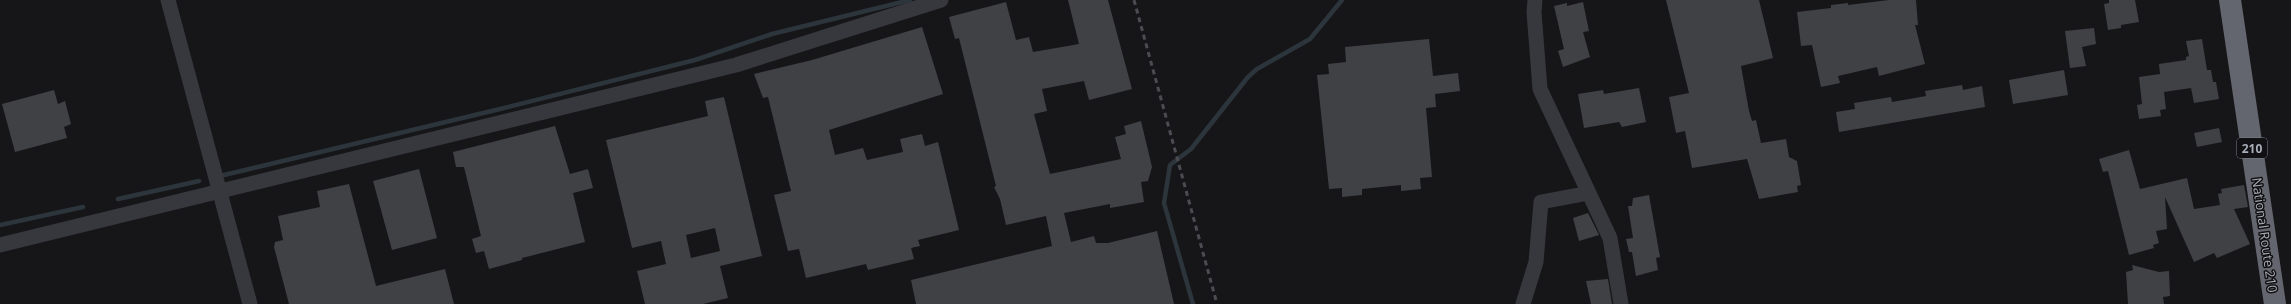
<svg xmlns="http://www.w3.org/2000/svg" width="2291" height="304" font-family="'Open Sans',sans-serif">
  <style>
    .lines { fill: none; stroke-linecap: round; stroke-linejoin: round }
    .stream { stroke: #2c353c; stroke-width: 4.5 }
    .building { fill: #404145; fill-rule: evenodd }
    .minor { stroke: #37383d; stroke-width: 15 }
    .highway { stroke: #63666e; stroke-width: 22 }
    .rail { stroke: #4a4c52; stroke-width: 3; stroke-dasharray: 5 4; stroke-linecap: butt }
    .labels { text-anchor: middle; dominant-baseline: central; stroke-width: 3; stroke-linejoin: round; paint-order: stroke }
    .shield { fill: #111113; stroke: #7b7e86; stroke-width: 1 }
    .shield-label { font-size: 12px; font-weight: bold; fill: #a8adb8 }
    .street-label { font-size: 13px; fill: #a8adb8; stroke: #111113 }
  </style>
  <rect width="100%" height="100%" fill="#161618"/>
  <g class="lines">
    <path class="stream" d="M224 175 500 109 695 60 772 34 910 0
      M118 199 199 181
      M0 225 83 207
      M1193 304 1164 203 1170 165 1191 149 1248 77 1257 69 1310 39 1342 0"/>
  </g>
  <path class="building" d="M1068 0H1108L1132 89 1089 100 1084 81 1042 89 1047 111 1034 114 1050 174 1121 159 1115 137 1126 134 1124 126 1141 121 1152 167 1148 181 1141 182 1144 202 1110 208V204L1064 213 1071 242 1094 236 1096 243H1108L1157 231 1174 304H916L911 280 1052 246 1046 216 1006 225 1000 199 994 187 996 186 959 38 955 39 949 17 1006 2 1016 40 1029 37 1033 52 1079 44Z
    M1666 0H1759L1773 58 1741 66 1749 111 1752 121 1756 120 1761 143 1786 139 1789 157 1797 161 1801 185 1797 186 1798 192 1759 199 1747 159 1692 168 1685 131 1676 133 1669 97 1689 93Z
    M1889 0H1916L1918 25H1915L1925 64 1879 76 1877 67 1838 76 1840 83 1821 87 1812 45 1801 46 1797 12 1831 8V5L1848 3V5Z
    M2109 0H2135L2139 22 2121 25V28L2108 30 2104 4 2109 3Z
    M1583 2 1589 31 1583 32 1590 57 1563 67 1558 51 1564 49 1554 6 1567 3V6Z
    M922 27 943 94 829 130 835 155 863 148 867 160 903 152 900 139 922 134 925 146 938 142 959 230 918 240 920 246 911 248 914 259 868 270 866 264 806 278 799 249 788 251 774 195 791 191 768 97 763 98 754 74 812 60Z
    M2094 28 2096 44 2082 47 2086 66 2070 68 2065 31Z
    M1429 39 1433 76 1458 73 1460 91 1435 94 1436 107 1426 108 1432 177 1420 178 1421 189 1401 191V185L1362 189V195L1342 197V188L1329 189 1317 75 1329 74 1328 64 1346 62 1345 47Z
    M2202 39 2207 70H2211L2213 82H2216L2219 99 2194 103 2191 88 2164 92 2166 109 2160 110 2161 116 2139 119 2137 105 2142 104 2139 77 2160 74 2159 64 2186 60V57L2189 56 2186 41Z
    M2064 70 2068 95 2013 104 2009 80Z
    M1962 85 1963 90 1982 86 1985 107 1839 132 1836 112 1855 109 1854 103 1891 97 1892 102 1926 96 1925 91Z
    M1639 88 1646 122 1622 127 1619 122 1584 128 1578 94 1603 90 1604 94Z
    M54 90 58 104 65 101 71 124 64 127 67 138 15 152 2 104Z
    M724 97 762 256 720 266 728 298 703 304H645L637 271 666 264 661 241 632 248 606 140 708 116 705 101ZM715 228 720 251 691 258 686 235Z
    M555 126 570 174 588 169 593 188 573 193 585 242 522 258V260L489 269 484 251 476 253 472 239 481 236 464 167H456L453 152Z
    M2219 128 2222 142 2197 147 2194 133Z
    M2129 150 2140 189 2187 178 2194 209 2220 205 2218 194 2222 193 2221 189 2244 185 2248 207 2234 209 2250 244 2217 258 2214 253 2194 262 2165 197 2167 229 2156 231 2159 243 2153 245 2154 248 2129 255 2108 171 2103 172 2099 159Z
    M419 169 437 238 392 250 373 181Z
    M349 184 376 286 445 269 454 304H289L274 247 275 242 283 240 278 216 320 207 317 191Z
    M1649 195 1660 257 1656 258 1658 270 1636 276 1632 252H1629L1626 239 1633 238 1628 206H1632L1633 198Z
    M1588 213 1599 235 1579 241 1573 218Z
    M2132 265 2159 272 2169 271 2170 296 2163 297 2164 304H2128L2126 272 2133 270Z
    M1608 279 1612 304H1591L1586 281Z"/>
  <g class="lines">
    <path class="minor" d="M168 0 250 304
      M1535 0 1534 12 1540 89 1610 238 1621 304
      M0 245 736 65 941 0
      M1523 304 1536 262 1541 202 1589 193"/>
    <path class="highway" d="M2230 0 2275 304"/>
    <path class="rail" d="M1134 0 1217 304"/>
  </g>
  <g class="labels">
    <rect class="shield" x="2237" y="138" width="30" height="20" rx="3"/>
    <g class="shield-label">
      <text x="2252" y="148">210</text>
    </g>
    <g class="street-label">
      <text transform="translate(2265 235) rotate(82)">National Route 210</text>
    </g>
  </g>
</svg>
